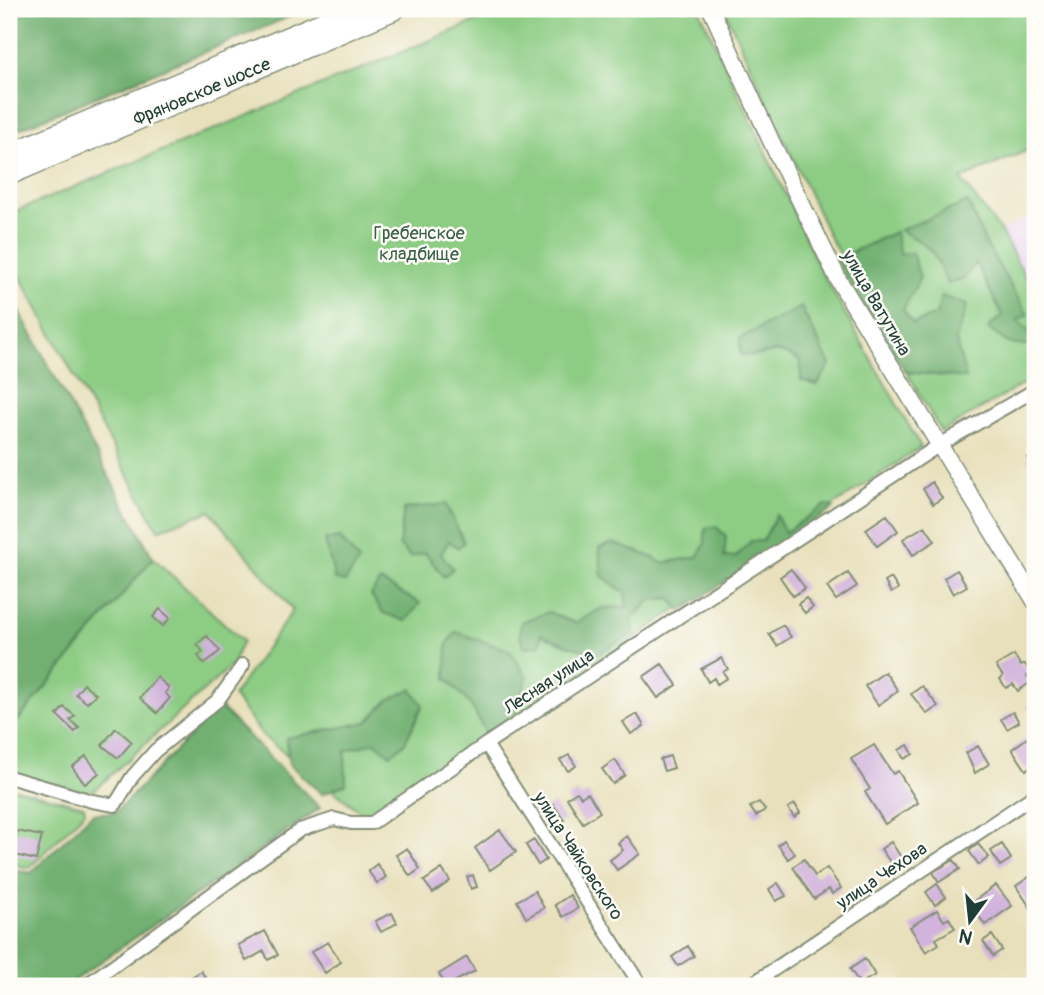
<svg xmlns="http://www.w3.org/2000/svg" width="1044" height="995" font-family="Pangolin,sans-serif">
  <style>
    .built { fill: #e9d2ee }
    .green { fill: #8ccc83; stroke: #56845c; stroke-width: 2 }
    .forest { fill: #71b071; stroke: #487652; stroke-width: 2 }
    .building { fill: #d1b3db }
    .lines { fill: none; stroke-linecap: round; stroke-linejoin: round }
    .minor-casing { stroke: #848e78; stroke-width: 16 }
    .tertiary-casing { stroke: #848e78; stroke-width: 19 }
    .primary-casing { stroke: #848e78; stroke-width: 24 }
    .minor { stroke: #fff; stroke-width: 12 }
    .tertiary { stroke: #fff; stroke-width: 16 }
    .primary { stroke: #fff; stroke-width: 21 }
    .labels { text-anchor: middle; dominant-baseline: central; stroke-width: 5; stroke-linejoin: round; paint-order: stroke }
    .street-label { font-size: 18px; fill: #1f3d34; stroke: #fdfcf7 }
    .park-label { font-size: 18px; fill: #3a6148; stroke: #fdfcf7 }
  </style>
  <rect width="100%" height="100%" fill="#fdfcf7"/>
  <filter id="ink" filterUnits="userSpaceOnUse"><feTurbulence type="fractalNoise" baseFrequency=".0143" numOctaves="2"/><feDisplacementMap in="SourceGraphic" scale="14" xChannelSelector="R" yChannelSelector="G"/><feConvolveMatrix kernelMatrix="1 2 1 2 8 2 1 2 1" color-interpolation-filters="sRGB"/></filter>
  <filter id="wash" filterUnits="userSpaceOnUse"><feTurbulence type="fractalNoise" baseFrequency=".00686" numOctaves="4" result="noise"/><feDisplacementMap in="SourceGraphic" scale="28" xChannelSelector="R" yChannelSelector="G"/><feGaussianBlur stdDeviation="1.57" result="paint"/><feColorMatrix in="noise" values="0 0 0 0 0 0 0 0 0 0 0 0 0 0 0 0 0 1.4 0 .05"/><feComposite in="paint" operator="in"/></filter>
  <g filter="url(#wash)">
    <rect width="100%" height="100%" fill="#e8e0bb"/>
    <path class="built" d="M1035 213V294L1001 232Z"/>
    <path class="green" d="M506 9H699L820 269 921 447 366 816 264 737 233 696 293 610 210 511 158 530 9 256V214Z
      M724 9H1035V147L961 179 1001 232 1035 294V377L941 432 829 236Z
      M153 558 243 641 232 665 90 794 9 773V731Z
      M9 787 84 806 85 812 29 868 9 863Z"/>
    <path class="forest" d="M9 9H308L9 133Z
      M968 202 985 242 1028 315 1017 320 1035 336V344C1014 349 1004 342 988 328L1002 315 976 263 964 279 947 284C935 252 931 246 900 230Z
      M895 232 900 254 912 253 920 278 903 310 913 324 936 315 942 296 967 305 956 341 966 378 906 372 835 260Z
      M17 307 153 558 9 731V315Z
      M801 307 830 365 817 385 801 380 800 361C766 341 770 361 740 354V338Z
      M446 504 464 542 458 548 449 541 441 554 453 569 444 577 425 553 410 557 399 545 404 509Z
      M826 505 834 508 681 611 670 598 651 600 632 619 634 633 598 654 567 645 541 634 540 645 524 647 520 636 521 622 549 612 575 623 602 608 627 607 625 593 602 576 599 548 613 543 652 557 662 563 697 557 705 544V529L715 526 726 536 724 557H736L751 541H763L776 515 785 532Z
      M340 538 359 561 345 582 335 580 325 540Z
      M380 581 420 603 406 621 383 613 371 595Z
      M456 632 509 650 527 677 514 723 489 739 471 705 446 678 447 644Z
      M411 689 423 705 405 743 390 755 375 742 345 751 346 784 322 794 289 764 286 738 367 722 388 700Z
      M219 706 320 808 66 986H9V869L31 873 92 814 116 812Z"/>
    <g id="blocks">
      <path class="building" d="M1035 454V473L1027 458Z
        M932 482 942 498 933 504 923 489Z
        M887 515 898 531 877 546 866 529Z
        M925 526 935 541 913 555 903 539Z
        M791 569 805 588 793 596 780 577Z
        M957 570 967 586 953 594 944 578Z
        M848 573 857 586 836 600 827 587Z
        M891 578 898 589 891 593 885 582Z
        M806 598 813 607 805 613 798 604Z
        M160 609 170 618 163 626 153 617Z
        M783 625 791 637 777 646 769 634Z
        M207 636 220 651 204 664 198 656 203 652 197 644Z
        M1014 655 1021 666 1025 664 1031 673 1027 676 1031 682 1018 691 1013 684 1006 688 1000 679 1003 676 996 666Z
        M721 658 728 669 723 672 727 678 717 684 714 678 708 682 701 669Z
        M662 664 677 685 658 698 643 677Z
        M885 672 898 691 878 705 865 686Z
        M157 677 169 688 165 693 170 698 157 713 140 698Z
        M84 684 96 694 87 703 76 694Z
        M922 686 938 706 927 714 911 694Z
        M1035 701V719L1027 706Z
        M64 707 75 716 70 720 79 728 75 732 57 715Z
        M1013 712 1019 722 1007 729 1001 719Z
        M637 714 644 726 631 734 623 722Z
        M116 728 132 742 118 758 102 745Z
        M1027 738 1035 751V763L1026 770 1012 749Z
        M874 745 893 774 898 771 918 803 885 824 865 792 870 789 851 759Z
        M908 745 913 754 904 759 899 750Z
        M978 746 989 764 975 773 966 753Z
        M569 755 576 766 568 771 560 760Z
        M86 756 99 773 85 784 72 767Z
        M670 756 674 768 664 771 660 759Z
        M615 760 625 775 613 784 602 769Z
        M577 792 581 797 588 793 600 812 583 823 567 798Z
        M759 802 765 810 756 816 750 807Z
        M553 804 564 820 557 825 546 808Z
        M795 804 800 813 794 817 788 808Z
        M500 830 516 852 490 870 475 848Z
        M17 831 42 836 36 860 11 854Z
        M627 836 640 854 617 870 610 860 623 850 618 843Z
        M534 840 546 860 538 865 526 845Z
        M784 840 795 854 788 859 778 845Z
        M891 842 903 860 893 866 881 849Z
        M978 844 989 857 979 865 969 851Z
        M1002 844 1011 859 1000 866 991 851Z
        M407 848 420 869 410 876 396 855Z
        M804 859 815 876 827 868 841 888 832 894 829 889 814 899 793 867Z
        M954 860 960 869 939 882 933 872Z
        M377 864 386 877 377 883 368 871Z
        M442 869 450 881 433 893 424 881Z
        M1035 873V907L1032 910 1016 886Z
        M473 875 477 887 471 889 467 877Z
        M778 883 786 896 776 901 769 889Z
        M937 884 946 897 935 905 926 892Z
        M996 885 1012 906 985 925 970 904Z
        M535 891 544 908 526 918 517 901Z
        M570 895 578 908 563 917 555 905Z
        M937 910 944 921 949 918 955 928 936 939 939 944 926 952 910 927Z
        M392 913 397 923 381 932 375 921Z
        M265 931 278 955 268 960 264 951 246 961 238 945Z
        M992 935 1002 950 993 956 983 941Z
        M328 942 341 962 325 973 311 952Z
        M688 946 694 956 678 966 672 957Z
        M467 957 475 971 446 986 439 974Z
        M865 959 875 975 860 984 850 969Z
        M201 971 211 986H190L194 984 190 978Z"/>
    </g>
  </g>
  <g filter="url(#ink)">
    <use href="#blocks" fill-opacity="0" stroke="#848e78" stroke-width="2"/>
    <g class="lines">
      <g class="minor-casing">
        <path id="minor" d="M486 744 641 986
          M9 777 92 801 115 805 132 777 155 751 218 700 243 665
          M85 986 300 830 334 819 351 823H372L486 744 938 446 1035 390
          M749 986 1035 795"/>
      </g>
      <g class="tertiary-casing">
        <path id="tertiary" d="M711 9 772 143 839 281 1035 601"/>
      </g>
      <g class="primary-casing">
        <path id="primary" d="M9 155 356 9
          M9 174 394 9"/>
      </g>
      <use href="#minor" class="minor"/>
      <use href="#tertiary" class="tertiary"/>
      <use href="#primary" class="primary"/>
    </g>
  </g>
  <g class="labels">
    <g class="street-label">
      <text transform="translate(202 92) rotate(-23)">Фряновское шоссе</text>
      <text transform="translate(876 303) rotate(60)">улица Ватутина</text>
      <text transform="translate(549 682) rotate(-33)">Лесная улица</text>
      <text transform="translate(578 856) rotate(57)">улица Чайковского</text>
      <text transform="translate(882 876) rotate(-34)">улица Чехова</text>
    </g>
    <g class="park-label">
      <text x="419" y="233">Гребенское<tspan x="419" dy="21">кладбище</tspan></text>
    </g>
  </g>
  <rect width="1044" height="995" fill="none" stroke="#fdfcf7" stroke-width="35"/>
  <g transform="translate(970 921) rotate(195)" stroke="#fdfcf7" stroke-width="5" paint-order="stroke">
  <path d="M0-5L12 26L0 18L-12 26Z" fill="#1f3d34"/>
  <text y="-10" font-size="19" font-weight="bold" text-anchor="middle" fill="#1f3d34">N</text>
  </g>
</svg>
